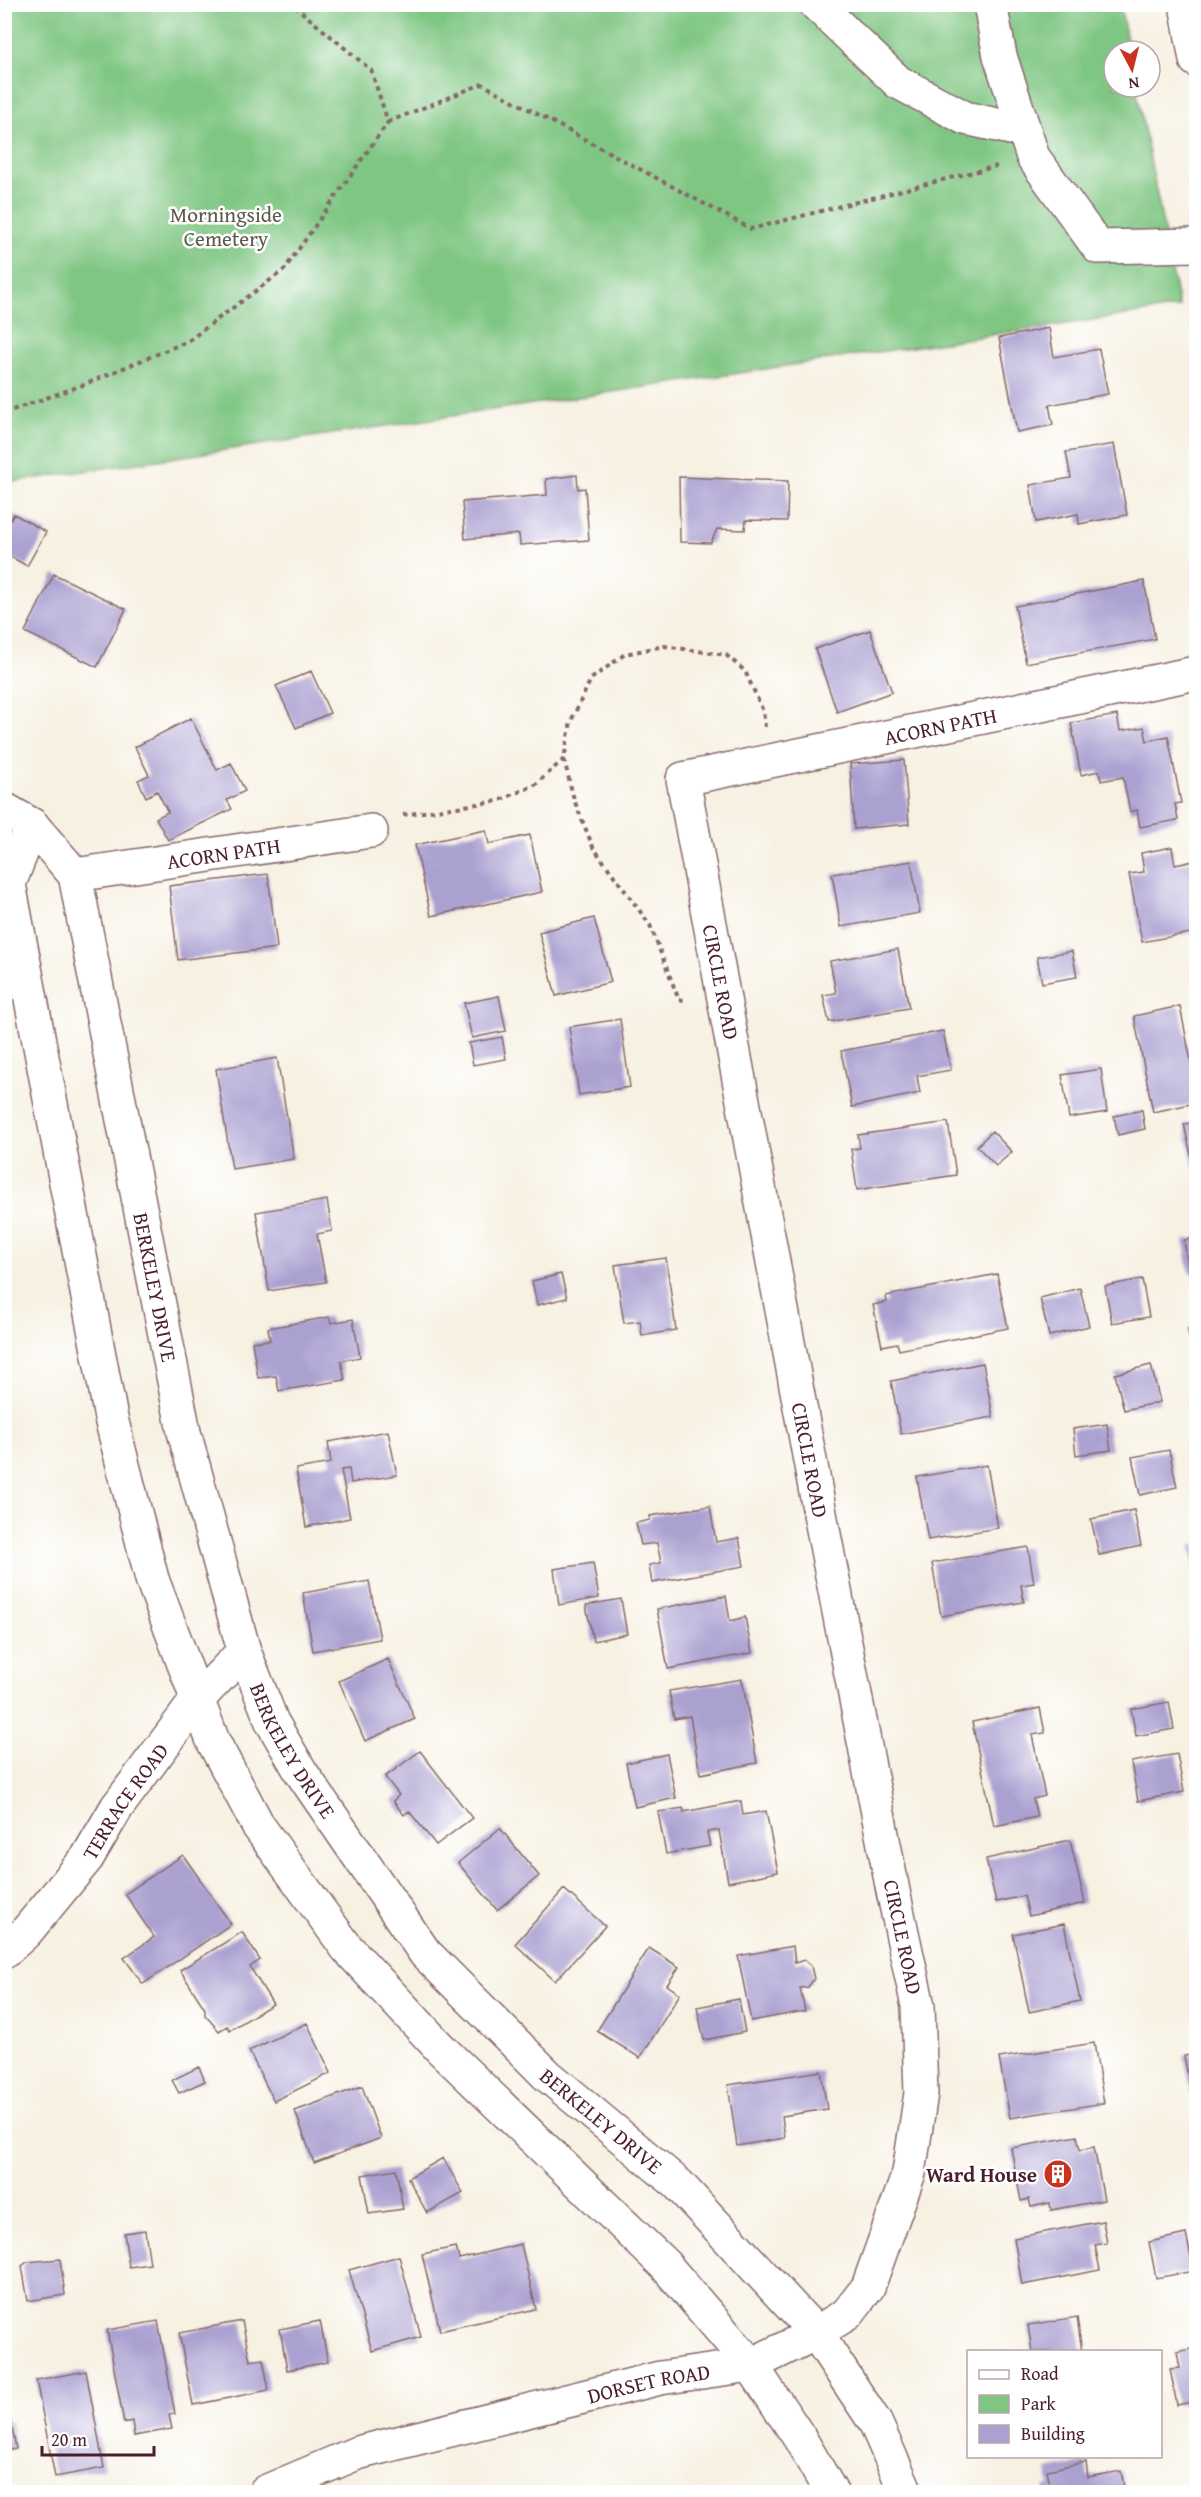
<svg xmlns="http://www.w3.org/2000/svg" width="1201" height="2497" font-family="'Gentium Book Plus',serif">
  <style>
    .green { fill: #7fc682; stroke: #647256; stroke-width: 1.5 }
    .building { fill: #aba1d1 }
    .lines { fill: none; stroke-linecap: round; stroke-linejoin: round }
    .minor-casing { stroke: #87686b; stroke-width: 36 }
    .path { stroke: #87686b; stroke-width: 4; stroke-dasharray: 4.5 4.5; stroke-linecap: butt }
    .minor { stroke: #fff; stroke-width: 33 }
    .labels { text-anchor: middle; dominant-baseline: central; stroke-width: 5; stroke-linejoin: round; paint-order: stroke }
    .park-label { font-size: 21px; fill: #5d5949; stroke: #fff }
    .street-label { font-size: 21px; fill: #4a1f2b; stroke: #fff }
    .poi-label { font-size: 21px; font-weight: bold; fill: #4a1f2b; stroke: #fff; text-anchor: end }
  </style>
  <rect width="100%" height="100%" fill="#fff"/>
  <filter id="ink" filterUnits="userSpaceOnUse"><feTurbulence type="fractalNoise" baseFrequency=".0167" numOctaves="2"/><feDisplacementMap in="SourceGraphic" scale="12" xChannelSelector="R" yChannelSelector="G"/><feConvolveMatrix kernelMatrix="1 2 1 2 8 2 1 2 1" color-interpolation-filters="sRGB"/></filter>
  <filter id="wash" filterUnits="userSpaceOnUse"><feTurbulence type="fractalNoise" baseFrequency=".008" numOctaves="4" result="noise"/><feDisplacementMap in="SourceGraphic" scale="24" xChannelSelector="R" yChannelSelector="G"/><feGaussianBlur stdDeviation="1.35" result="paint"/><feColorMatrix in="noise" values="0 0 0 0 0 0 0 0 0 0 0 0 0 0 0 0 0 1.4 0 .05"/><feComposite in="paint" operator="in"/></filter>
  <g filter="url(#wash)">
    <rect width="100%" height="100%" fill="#f7f1e2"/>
    <path class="green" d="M5 5H1120L1129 51H1114V87H1136L1179 307 5 483Z"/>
    <g id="blocks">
      <path class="building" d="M1049 328 1054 357 1099 349 1108 394 1049 405 1053 425 1017 432 999 338Z
        M1114 444 1127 515 1079 524 1078 514 1036 522 1030 485 1071 478 1066 452Z
        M577 475 578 489 585 488 589 540 520 545 519 534 465 539 462 502 547 495 546 479Z
        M679 477 788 481 787 521 746 520 745 530 717 529 711 543 680 542Z
        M14 514 46 532 27 566 4 553V531Z
        M54 574 126 609 97 667 25 632Z
        M1144 581 1155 639 1026 663 1015 606Z
        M870 630 892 692 837 712 815 649Z
        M311 671 330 713 296 728 276 686Z
        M1117 715 1120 731 1144 727 1147 741 1168 736 1181 803 1175 804 1178 820 1140 827 1137 810 1130 812 1123 777 1101 781 1099 771 1081 775 1071 723Z
        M191 718 217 770 231 763 245 791 227 800 232 809 168 840 156 818 168 812 157 791 146 797 138 780 149 775 135 747Z
        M904 760 909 824 854 829 850 764Z
        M486 830 489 844 530 835 542 892 431 916 415 845Z
        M1172 847 1175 865 1194 861 1196 875V932L1142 942 1129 874 1144 872 1141 853Z
        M911 861 920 913 841 927 832 874Z
        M268 874 277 948 178 960 169 886Z
        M594 918 611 982 556 996 539 932Z
        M898 949 909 1008 829 1022 823 995 836 993 830 961Z
        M1072 951 1077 977 1042 983 1037 957Z
        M499 996 506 1031 472 1038 464 1003Z
        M1180 1006 1196 1087V1103L1153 1112 1134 1016Z
        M620 1019 630 1087 579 1095 569 1027Z
        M943 1031 951 1070 917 1076 920 1093 852 1107 841 1051Z
        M502 1037 506 1059 473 1065 469 1043Z
        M277 1058 294 1159 232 1169 216 1069Z
        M1101 1069 1107 1112 1069 1118 1062 1075Z
        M1142 1110 1145 1129 1118 1135 1114 1116Z
        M948 1122 956 1175 857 1190 851 1149 860 1148 858 1135Z
        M1196 1122V1177L1184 1124Z
        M992 1131 1012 1152 996 1166 977 1146Z
        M327 1200 332 1231 317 1234 326 1282 269 1291 256 1212Z
        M1196 1238V1271L1189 1273 1184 1240Z
        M666 1258 676 1330 642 1336 640 1321 624 1323 615 1265Z
        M561 1274 567 1298 537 1305 532 1281Z
        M997 1274 1008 1328 899 1350 897 1343 882 1346 873 1305 887 1302 886 1296Z
        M1142 1279 1149 1317 1112 1323 1105 1286Z
        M1080 1288 1089 1326 1049 1336 1040 1298Z
        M329 1317 331 1323 353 1319 360 1357 341 1361 345 1380 279 1391 276 1376 258 1378 252 1342 270 1340 268 1328Z
        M1196 1327V1368H1195L1188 1329Z
        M983 1363 993 1417 901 1434 891 1381Z
        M1151 1365 1160 1402 1124 1410 1115 1374Z
        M1107 1424 1111 1450 1076 1455 1073 1429Z
        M388 1431 397 1475 351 1483 349 1469 341 1470 350 1518 306 1527 296 1469 331 1463 328 1442Z
        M1169 1450 1177 1487 1140 1495 1132 1457Z
        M987 1465 998 1528 928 1540 917 1477Z
        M710 1506 716 1542 739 1538 744 1566 652 1583 649 1565 661 1563 657 1543 641 1545 636 1523 650 1520V1516Z
        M1134 1510 1141 1546 1099 1555 1091 1519Z
        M1196 1544V1570L1190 1545Z
        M1028 1547 1034 1583 1021 1585 1024 1602 941 1616 932 1563Z
        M593 1563 599 1598 559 1605 554 1569Z
        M369 1581 380 1639 313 1651 303 1593Z
        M726 1596 730 1621 745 1617 752 1653 668 1669 657 1609Z
        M621 1599 627 1634 593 1641 586 1605Z
        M388 1659 415 1719 365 1741 339 1681Z
        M742 1679 757 1763 700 1774 690 1716 674 1719 669 1691Z
        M1169 1702 1174 1729 1136 1736 1131 1709Z
        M1040 1708 1045 1733 1032 1735 1045 1796 1033 1799 1037 1817 994 1826 972 1722Z
        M420 1751 472 1818 436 1845 409 1811 404 1815 393 1801 399 1795 385 1777Z
        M667 1754 676 1798 635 1807 626 1763Z
        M1177 1754 1184 1792 1138 1801 1131 1762Z
        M741 1801 743 1815 766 1811 778 1872 728 1882 719 1830 707 1832 710 1846 666 1854 658 1812 683 1808 684 1812Z
        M500 1828 539 1876 497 1910 458 1863Z
        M1070 1840 1085 1903 1029 1916 1024 1896 996 1902 986 1859Z
        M183 1855 231 1924 143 1984 124 1958 154 1937 125 1894Z
        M564 1889 605 1926 555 1981 515 1944Z
        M1064 1924 1080 2001 1029 2012 1013 1934Z
        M242 1932 260 1960 250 1967 273 2004 230 2030 227 2026 219 2031 205 2015V2009L180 1970Z
        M793 1946 795 1963 804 1960 811 1966 814 1979 808 1987 800 1988 805 2011 751 2021 738 1956Z
        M649 1948 679 1967 667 1985 680 1994 640 2058 597 2031Z
        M739 1999 745 2032 704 2040 697 2007Z
        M307 2023 331 2073 274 2101 249 2051Z
        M1094 2043 1104 2103 1010 2118 999 2058Z
        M1196 2054V2097H1192L1184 2056Z
        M199 2067 205 2081 179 2093 172 2080Z
        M821 2071 827 2109 782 2116 785 2138 737 2146 728 2085Z
        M362 2086 381 2138 314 2163 295 2111Z
        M1077 2136 1080 2150 1094 2147 1104 2200 1051 2210 1050 2203 1031 2207 1029 2199 1021 2201 1011 2148Z
        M443 2158 463 2193 427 2213 408 2178Z
        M396 2169 403 2209 369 2214 362 2175Z
        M1103 2221 1107 2243 1095 2245 1100 2270 1022 2285 1014 2238Z
        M145 2230 150 2264 129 2267 124 2233Z
        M1186 2234 1194 2271 1156 2278 1149 2242Z
        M521 2244 536 2309 440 2331 422 2254 456 2247 459 2259Z
        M399 2256 421 2337 372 2351 349 2270Z
        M60 2259 65 2295 28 2301 22 2266 27 2262Z
        M1077 2317 1082 2352H1032L1028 2325Z
        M158 2321 175 2414 169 2415 172 2429 134 2436 132 2421 124 2423 107 2330Z
        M242 2321 250 2361 263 2359 269 2390 193 2405 179 2333Z
        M320 2321 328 2362 287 2370 280 2329Z
        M1196 2348V2401L1177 2405 1170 2369 1180 2368 1177 2352Z
        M86 2371 104 2468 55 2477 36 2380Z
        M11 2421 16 2449 4 2451V2423Z
        M1086 2462 1088 2477 1121 2471 1125 2492H1045L1044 2487 1050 2486 1047 2470Z"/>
    </g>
  </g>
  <g filter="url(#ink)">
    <use href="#blocks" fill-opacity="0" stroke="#87686b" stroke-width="1.5"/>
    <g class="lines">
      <g class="minor-casing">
        <g id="minor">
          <path d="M816 4 898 82 965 118 1024 131"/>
          <path d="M990 4 1000 56 1033 157 1098 247 1196 245"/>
          <path d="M1186 4 1196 60"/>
          <path id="s1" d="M4 809 32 825 75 875 184 1432 244 1651 272 1722 301 1772 425 1953 547 2075 678 2184 816 2333 875 2422 906 2492"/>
          <path d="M32 825 9 884 111 1418 152 1579 213 1741 259 1827 347 1948 440 2048 665 2265 751 2365 799 2437 831 2492"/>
          <path id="s2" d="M75 875 371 831"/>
          <path id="s3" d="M4 1952 26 1932 87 1858 117 1807 197 1700 244 1651"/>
          <path id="s4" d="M265 2492 357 2453 660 2378 751 2365 816 2333 847 2314 868 2287 909 2173 921 2093 918 2006 893 1891 817 1498 683 779 1196 673"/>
        </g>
      </g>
      <path class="path" d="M388 122 482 84 751 229 997 166
        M4 413 83 385 188 341 284 270 388 122 371 70 292 4
        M564 759 574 800 593 847 650 925 679 1000 687 999
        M403 815 498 801 535 785 564 759 571 721 591 679 625 654 664 646 726 655 745 671 763 711 765 727"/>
      <use href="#minor" class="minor"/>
    </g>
  </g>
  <defs>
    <g id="building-disc" transform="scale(1.5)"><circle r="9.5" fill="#c8321e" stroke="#fff"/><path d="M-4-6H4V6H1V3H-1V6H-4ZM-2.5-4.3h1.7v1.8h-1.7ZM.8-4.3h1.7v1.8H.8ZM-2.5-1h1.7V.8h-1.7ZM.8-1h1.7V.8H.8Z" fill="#fff"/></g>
  </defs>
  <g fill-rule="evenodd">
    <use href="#building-disc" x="1058" y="2174"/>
  </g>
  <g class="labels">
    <g class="park-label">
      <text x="226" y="214">Morningside<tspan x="226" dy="24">Cemetery</tspan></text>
    </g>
    <g class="street-label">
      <text stroke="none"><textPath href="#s4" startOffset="2448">ACORN PATH</textPath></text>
      <text stroke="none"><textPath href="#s2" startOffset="150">ACORN PATH</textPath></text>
      <text transform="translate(721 982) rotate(79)">CIRCLE ROAD</text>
      <text stroke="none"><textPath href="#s1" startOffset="518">BERKELEY DRIVE</textPath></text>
      <text transform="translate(810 1460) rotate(79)">CIRCLE ROAD</text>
      <text stroke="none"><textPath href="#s1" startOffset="1004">BERKELEY DRIVE</textPath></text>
      <text stroke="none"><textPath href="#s3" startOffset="194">TERRACE ROAD</textPath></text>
      <text transform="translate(903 1937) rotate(78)">CIRCLE ROAD</text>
      <text stroke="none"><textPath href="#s1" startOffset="1490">BERKELEY DRIVE</textPath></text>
      <text stroke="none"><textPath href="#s4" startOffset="400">DORSET ROAD</textPath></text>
    </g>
    <g class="poi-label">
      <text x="1037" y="2174">Ward House</text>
    </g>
  </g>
  <rect width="1201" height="2497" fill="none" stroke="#fff" stroke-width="24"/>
  <rect x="967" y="2350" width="195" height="108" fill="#ffffff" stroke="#b7a5aa" stroke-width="1.5"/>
  <rect x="979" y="2370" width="30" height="9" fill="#ffffff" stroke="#b7a5aa" stroke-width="1.5"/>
  <text x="1021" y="2380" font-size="18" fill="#4a1f2b">Road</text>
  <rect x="979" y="2395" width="30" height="18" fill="#7fc682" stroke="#b7a5aa" stroke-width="1.5"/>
  <text x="1021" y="2410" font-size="18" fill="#4a1f2b">Park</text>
  <rect x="979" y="2425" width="30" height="18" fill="#aba1d1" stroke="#b7a5aa" stroke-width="1.5"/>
  <text x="1021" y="2440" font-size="18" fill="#4a1f2b">Building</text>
  <g transform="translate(1132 69) rotate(173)"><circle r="28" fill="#ffffff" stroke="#b7a5aa" stroke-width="1.5"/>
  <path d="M0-4.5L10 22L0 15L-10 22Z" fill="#c8321e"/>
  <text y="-9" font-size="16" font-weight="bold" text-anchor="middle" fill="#4a1f2b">N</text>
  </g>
  <path d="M42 2446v9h112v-9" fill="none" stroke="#4a1f2b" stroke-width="3"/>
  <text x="51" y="2446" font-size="18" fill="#4a1f2b" stroke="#ffffff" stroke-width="4.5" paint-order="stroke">20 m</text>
</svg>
